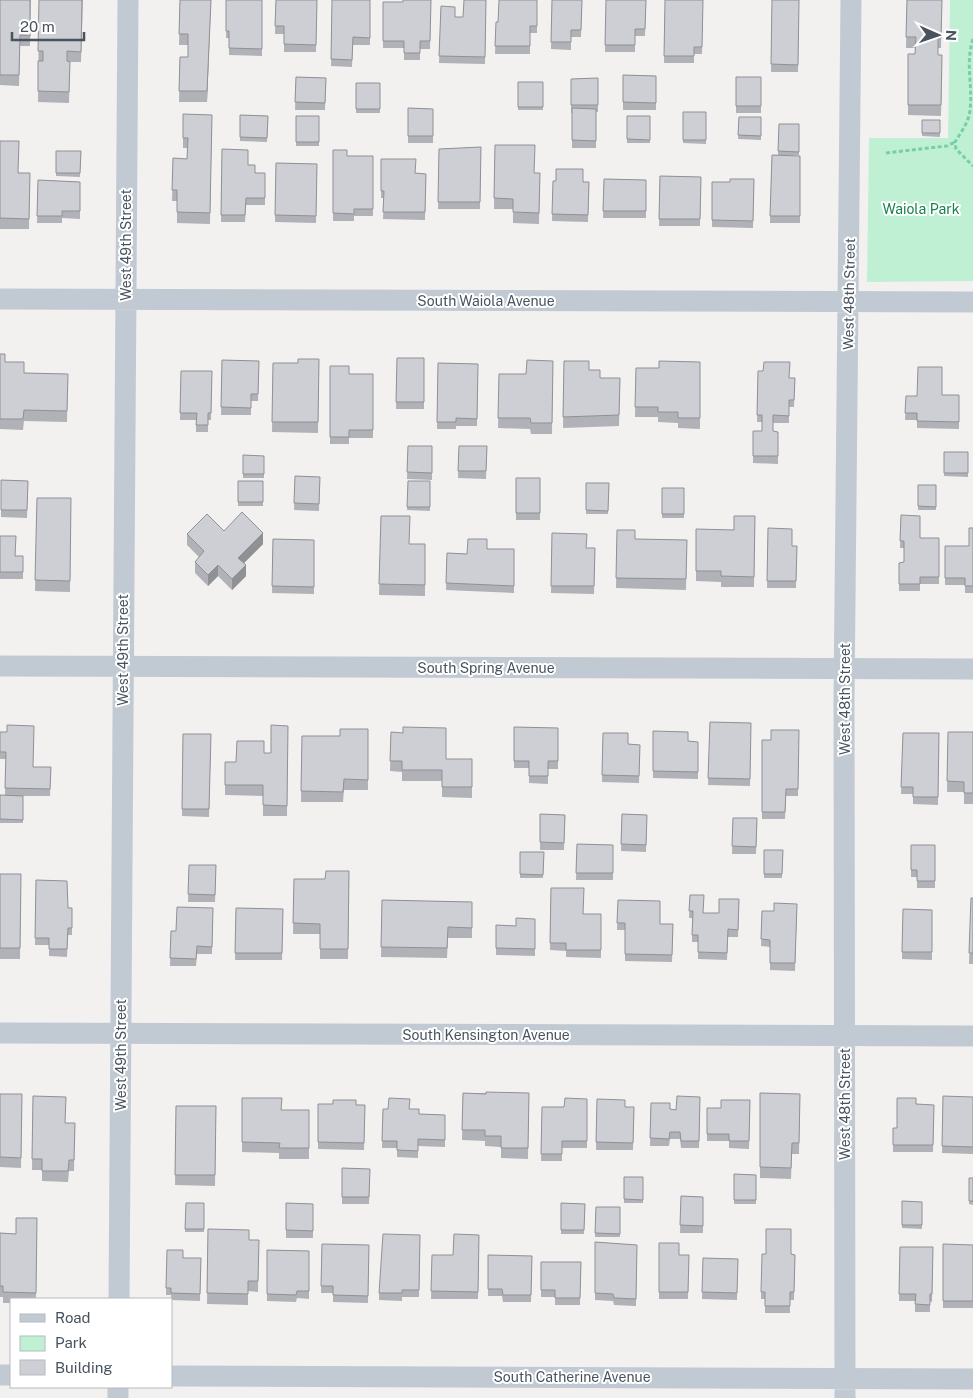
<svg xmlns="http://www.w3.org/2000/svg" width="973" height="1398" font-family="'Public Sans',sans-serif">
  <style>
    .green { fill: #bff0d3 }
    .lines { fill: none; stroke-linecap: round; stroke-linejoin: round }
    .path { stroke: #76cfa5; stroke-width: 3; stroke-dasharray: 4 2.5; stroke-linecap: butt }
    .street { stroke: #c1cad2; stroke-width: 21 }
    .wall { fill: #b0b2b7 }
    .shaded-wall { fill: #909195 }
    .building { fill: #cdcfd5; stroke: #909195 }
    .labels { text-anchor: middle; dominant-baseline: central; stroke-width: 4; stroke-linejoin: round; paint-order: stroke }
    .park-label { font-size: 14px; fill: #16824e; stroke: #fff }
    .street-label { font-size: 14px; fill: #48535e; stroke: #fff }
  </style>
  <rect width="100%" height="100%" fill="#f3f0f0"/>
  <path class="green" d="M950 0H973V281L867 282 869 138H948Z"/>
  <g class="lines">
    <path class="path" d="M973 39C965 64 973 85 970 110 969 122 961 132 955 142L956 149 973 166
      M886 153 947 146 955 142"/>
    <path class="street" d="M0 299 973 302
      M0 666 973 669
      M0 1033 973 1036
      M119 1299 128 0
      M0 1375H11
      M171 1376 973 1379
      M118 1398V1387
      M845 1398 844 699 851 0"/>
  </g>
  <path class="wall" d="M0 0H31L30 46H20L19 86 0 85Z
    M39 0H83L81 62H70L69 103 38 102Z
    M180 0H211L207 102H179L180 57H188V45H179Z
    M226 0H262V56L229 55V38H226Z
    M276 0H317L316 52H284V34H275Z
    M332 0H370V45H353L352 67 331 66Z
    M431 0 430 49H420V60H404V48H383V2H403Z
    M486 0 485 64 439 63 441 6 455 17H463Z
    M537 0V33H530V54H495L496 22H498Z
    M552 0H582L581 37H571V50L551 49Z
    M606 0H646L645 36H635V52H605Z
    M665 0H703L702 54H694V63H664Z
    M772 0H799L798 72H771Z
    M907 0H942L941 48H938V55H942L941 116 908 115V54H915V48H906Z
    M623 75 656 76V110H623Z
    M296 77 326 78 325 110H295Z
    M736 77H761V113H736Z
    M598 78V112H596V148H572V113H571V79Z
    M518 82H543V110H518Z
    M356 83H380V113H356Z
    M408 108 433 109V143H408Z
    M683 112H706V144L683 143Z
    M183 114 212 115 210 224 177 223V201H172L173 158 187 159 188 148H183Z
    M240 115 268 116 267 142 240 141Z
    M296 116H319V146H296Z
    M627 116H650V143H627Z
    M739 117H761V140L738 139Z
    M922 120H940V137L922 136Z
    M779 124H799V155H778Z
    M0 141 19 173H30L29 229H0Z
    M495 145 535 173H540L539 224 513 223V209H494Z
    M481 147 480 209H438L439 149Z
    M222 149 248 165 255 173H265V205H246L245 222H221Z
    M333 150 347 156H373V216H354V221H333Z
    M56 151H81L80 177 56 176Z
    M772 155 800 156V223H770Z
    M381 159 415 173 426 174 425 220 383 219 384 198H381Z
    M276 163 317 164 316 223 275 222Z
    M660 176 701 177 700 226H659Z
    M604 179 646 180V218H603Z
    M754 179 753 228 712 227V182H730Z
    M38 180 80 182V219L62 218V223H37Z
    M553 181 589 182 588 222 552 221Z
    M0 354 5 362 24 373 68 374 67 422 24 421 23 430 0 429Z
    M397 358H424V409H396Z
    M319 359 318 433 272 432 273 363H298Z
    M222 360 259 361 258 401H251V415H221Z
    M553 361 552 434H531L530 429 498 428 499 374H526Z
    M564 361 589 370 600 378H620L619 426 563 428Z
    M700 362V429L678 428V423L658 422V417H635L636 368H659Z
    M438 363 478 364 477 426H456V429H437Z
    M330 366 349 374H373V438H349V444H330Z
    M181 371H212L211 420H208V432H196V420H180Z
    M758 371 790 378H795L794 407H789V423H773V431L778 432V464L753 463V431H762V422H757Z
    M942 395H959V429L917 428V420H905L906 396H917Z
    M408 446H432V480L407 479Z
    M459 446H487L486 479 458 478Z
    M944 452H968V477L944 476Z
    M243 455 264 456V478H243Z
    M295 476 320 477 319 511 294 510Z
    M516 478H540V520H516Z
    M1 480 28 481 27 518 1 517Z
    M238 481H263V506H238Z
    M408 481H430V511L407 510Z
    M586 483H609L608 514H586Z
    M918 485H936V510H918Z
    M662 488H684V518H662Z
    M37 498H71L70 592 35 591Z
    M901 515 920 538H939V584H920V591H899V563L904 562V548H900Z
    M381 516 409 544H425V596L379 595Z
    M755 516 754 587H721V582L696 581V529L734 530Z
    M768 528 792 546H797L796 588H767Z
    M973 528V593H965V585H945V546H969Z
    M617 530 635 539 687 540 686 590 616 588Z
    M224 531 263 544 244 563 246 576 232 590 218 576 208 586 195 573V562L199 557 187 545V534Z
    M552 533 586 548H595L594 594 551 593Z
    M0 536 16 556H23V579H0Z
    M273 539 314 540V594L272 593Z
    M487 549H514V593L446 590 447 553 467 554Z
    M710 722 751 723 750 786 708 785Z
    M288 726 287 816H263V796L225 795V762H236L264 753H271Z
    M514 727 558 728V769H548V784L529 783V768H514Z
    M368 729V790H344L343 802H301L302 736H340Z
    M799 730 798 796H786L785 819H762V740H771Z
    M653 731 688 741 698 742V779L653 778Z
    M0 732 33 767H51L50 796H23V823H0V795H5L6 759H0Z
    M391 732 446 759H472V798L442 797V781H402V772L390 771Z
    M948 732H973V804H964V792H947Z
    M603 733 628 744 640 745 639 783 602 782Z
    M903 733H939L938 805 913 804V794H901Z
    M183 734H211L209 817 182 816Z
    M540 814 565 815 564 850H540Z
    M622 814 647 815 646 852 621 851Z
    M733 818H757L756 854H732Z
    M577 844 613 845V880H576Z
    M911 845H935V888H917V877H911Z
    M764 850H783L782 878H764Z
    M520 852H544L543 878H520Z
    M189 865H216L215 902H188Z
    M349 871 348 959H320V934H293L294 879H325Z
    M0 874H21L20 959H0Z
    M36 880 68 908 72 915V935H68L67 957 49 956V945H35Z
    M551 888 584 914H601V958L566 957V951L550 950Z
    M690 895 703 913H719L739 899 738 937H728L727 960 698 959V942H692V918H689Z
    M971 898H973V964H969Z
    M382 900 472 902V938H448L447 958 381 957Z
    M618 900 660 924H673L672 962 625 961V930H617Z
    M797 904 795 971 770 970V947L761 946 762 911H774Z
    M213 908 212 954H197L196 966H170L171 931H176Z
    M236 908 283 909 282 960H235Z
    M903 909 932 910V960L902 959Z
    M535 919V956L496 955V925L516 926Z
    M463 1093H529L528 1159 501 1158V1147L485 1146V1141L462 1140Z
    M760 1093 800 1094 799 1154H792L791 1179 760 1178Z
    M0 1094H22L21 1168 0 1167Z
    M33 1096 65 1123H75L74 1171H69L68 1182 42 1181V1170H32Z
    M943 1096 973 1097V1154L942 1153Z
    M700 1097 699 1148H681L680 1139H670L669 1146H650L651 1103 670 1109 676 1110Z
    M242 1098 282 1110H309V1159H279V1153L242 1152Z
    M587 1099V1148H562V1161H541L542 1107H564Z
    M597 1099 625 1107H634L633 1150H596Z
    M750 1100 749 1149 729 1148V1141H707V1108H721Z
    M318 1104 365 1105 364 1150 318 1149Z
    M916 1104 934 1105 933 1152H893V1128H897Z
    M176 1106H216L215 1186 175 1185Z
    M383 1109H409L419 1114 445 1115V1147L418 1146V1158L397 1157V1148H382Z
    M342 1168 370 1169 369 1204H342Z
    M734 1174 756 1175V1204H734Z
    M624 1177H643V1203H624Z
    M969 1178H973V1205L969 1204Z
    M681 1196 703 1197V1233H680Z
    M902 1201 922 1202V1229L902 1228Z
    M186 1203H204V1232H185Z
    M286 1203 313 1204V1238H286Z
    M561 1203 585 1204 584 1234H561Z
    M596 1207H620V1237H595Z
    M37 1218 36 1299H11V1303H3V1297H0V1233L16 1234Z
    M208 1229 249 1240H259L258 1292 248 1291V1305L207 1304Z
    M420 1235 419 1297H402V1301L379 1300V1293Z
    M479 1235 478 1299H431L432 1255H453Z
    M595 1242 637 1245 636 1306 614 1305 613 1301 595 1300Z
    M659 1243 679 1255H689L688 1299H659Z
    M322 1244 369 1245 368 1303 333 1302V1293H321Z
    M943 1244 973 1245V1308H943Z
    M900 1247H933L932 1302 930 1301V1312H915V1301H899Z
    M167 1250 183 1258H201L200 1301 171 1300V1295H166Z
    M267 1250 309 1251V1299L297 1298 296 1302 267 1301Z
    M791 1254 795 1255 794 1300H790V1313H765V1299H761V1292Z
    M488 1255 532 1256 531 1302H503L502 1296H488Z
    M703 1258 738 1259 737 1300 702 1299Z
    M541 1262H581L580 1305H555V1297H541Z"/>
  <path class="shaded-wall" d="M211 0V2L207 102V91Z
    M263 533V544L238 569V558Z
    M218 565V576L208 586V575Z
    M246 565V576L232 590V579Z"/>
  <path class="building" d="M0 0H30V36L20 35 19 75H0Z
    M39 0H82L81 52 67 51V61L70 62 69 92 38 91V61H43V51H38Z
    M180 0H211L207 91H179L180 57H188V34H179Z
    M226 0H262V49L229 48V31H226Z
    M276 0H317L316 45 284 44V26H275Z
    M332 0H370V38L353 37 352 60 331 59Z
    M403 0H431L430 41H420V53H404V41H383V2H403Z
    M464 0H486L485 57 439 56 441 6 455 7V17H463Z
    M499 0H537V26H530V46H495L496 22H498Z
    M552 0H582L581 30H571V42H551Z
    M606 0H646L645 29H635V45H605Z
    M665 0H703L702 47H694V56H664Z
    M772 0H799L798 65 771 64Z
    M907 0H942L941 38H938V55H942L941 105H908V54H915L916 37H906Z
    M623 75 656 76V103L623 102Z
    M296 77 326 78 325 103 295 102Z
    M736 77H761V106H736Z
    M598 78V105H571V79Z
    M518 82H543V107H518Z
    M356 83H380V109H356Z
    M408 108 433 109V136H408Z
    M572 108 596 109V141L572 140Z
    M683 112H706V140H683Z
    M183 114 212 115 210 213 177 212V190H172L173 158 187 159 188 138H183Z
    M240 115 268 116 267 138 240 137Z
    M296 116H319V142H296Z
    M627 116H650V140L627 139Z
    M739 117H761V136L738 135Z
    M922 120H940V133H922Z
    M779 124H799V152L778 151Z
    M0 141H19L18 173H30L29 219 0 218Z
    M495 145H535L534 173H540L539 213 513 212V199L494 198Z
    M481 147 480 202H438L439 149Z
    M222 149 248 150V165H255V173H265V198H246L245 215H221Z
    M333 150H347V156H373V209H354V214L333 213Z
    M56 151H81L80 173H56Z
    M772 155 800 156V216H770Z
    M381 159H416L415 173 426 174 425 212H383L384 191H381Z
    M276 163 317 164 316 216 275 215Z
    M556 169H583V182H589L588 215 552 214 553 181H556Z
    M660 176 701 177 700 219H659Z
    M604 179 646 180V211H603Z
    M730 179H754L753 221 712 220V182H730Z
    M38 180 80 182V211H62V216H37Z
    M0 354H5V362H24V373L68 374 67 411 24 410 23 419H0Z
    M397 358H424V402H396Z
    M298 359H319L318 422H272L273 363H298Z
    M222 360 259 361 258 394H251V408L221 407Z
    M527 360 553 361 552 423H531L530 418H498L499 374H526Z
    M564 361H589V370H600V378H620L619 415 563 417Z
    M659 361 700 362V418H678V412H658V407H635L636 368H659Z
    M764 362H790L789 378H795L794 400H789V416L773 415V431L778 432V456H753V431H762V415H757L758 371H763Z
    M438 363 478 364 477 419 456 418V422H437Z
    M330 366H349V374H373V430H349V437H330Z
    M918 367H942V395H959V422L917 421V413H905L906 396H917Z
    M181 371H212L211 413H208V425H196L197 413H180Z
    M408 446H432V473L407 472Z
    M459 446H487L486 471H458Z
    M944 452H968V473H944Z
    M243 455 264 456V474H243Z
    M295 476 320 477 319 504 294 503Z
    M516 478H540V513H516Z
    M1 480 28 481 27 510H1Z
    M238 481H263V502H238Z
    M408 481H430V507H407Z
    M586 483H609L608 511 586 510Z
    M918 485H936V507L918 506Z
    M662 488H684V514H662Z
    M37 498H71L70 581 35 580Z
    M242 512 263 533 238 558 246 565 232 579 218 565 208 575 195 562 204 551 187 534 207 514 224 531Z
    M901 515 920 516V538H939V577H920V584H899V563L904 562V541H900Z
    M381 516H410L409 544H425V585L379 584Z
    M734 516H755L754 577 721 576V571H696V529L734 530Z
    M768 528 792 529V546H797L796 581H767Z
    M969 528H973V586H965V578H945V546H969Z
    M617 530H635V539L687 540 686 579 616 578Z
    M552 533 587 534 586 548H595L594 586H551Z
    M0 536H16L15 556H23V572H0Z
    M273 539 314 540V587L272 586Z
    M468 539H487V549H514V586L446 583 447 553 467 554Z
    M710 722 751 723 750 779 708 778Z
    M7 725 34 726 33 767H51L50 789 5 788 6 752H0V732H7Z
    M271 725 288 726 287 806 263 805V785H225V762H236L237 741H264V753H271Z
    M403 727 446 728V759H472V787H442V770H402V761H390L391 732 403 733Z
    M514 727 558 728V761H548V776H529V761H514Z
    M340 729H368V780L344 779 343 792 301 791 302 736H340Z
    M771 730H799L798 789H786L785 812H762V740H771Z
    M653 731 688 732V741L698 742V772L653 771Z
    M948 732H973V793H964V782L947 781Z
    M603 733H628V744L640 745 639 776 602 775Z
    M903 733H939L938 797H913V787H901Z
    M183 734H211L209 809H182Z
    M0 795 23 796V820L0 819Z
    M540 814 565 815 564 843 540 842Z
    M622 814 647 815 646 845 621 844Z
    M733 818H757L756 847 732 846Z
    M577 844 613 845V873H576Z
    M911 845H935V881H917V870H911Z
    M764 850H783L782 874H764Z
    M520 852H544L543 875 520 874Z
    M189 865H216L215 895 188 894Z
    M326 871H349L348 949H320V924L293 923 294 879H325Z
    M0 874H21L20 948H0Z
    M36 880 67 881 68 908H72V928H68L67 949H49V938H35Z
    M551 888H584L583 914H601V950H566V943H550Z
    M690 895H704L703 913H719V899H739L738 930 728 929 727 953 698 952V935H692L693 911H689Z
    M971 898H973V953H969Z
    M382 900 472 902V928L448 927 447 948 381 947Z
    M618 900 660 901V924H673L672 955 625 954V923H617Z
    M774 903 797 904 795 963H770V940L761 939 762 911H774Z
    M177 907 213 908 212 947 197 946 196 959 170 958 171 931H176Z
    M236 908 283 909 282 953H235Z
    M903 909 932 910V952H902Z
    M516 918 535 919V949L496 948V925L516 926Z
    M486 1092 529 1093 528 1148H501V1136H485V1130H462L463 1093 486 1094Z
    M760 1093 800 1094 799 1143H792L791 1168 760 1167Z
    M0 1094H22L21 1158 0 1157Z
    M33 1096 66 1097 65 1123H75L74 1160H69L68 1171H42V1159H32Z
    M677 1096 700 1097 699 1141H681L680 1132H670L669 1139 650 1138 651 1103H670V1109L676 1110Z
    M943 1096 973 1097V1147L942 1146Z
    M242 1098H282L281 1110H309V1148H279L280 1143 242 1142Z
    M389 1098 410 1099 409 1109H419V1114L445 1115V1140L418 1139V1151L397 1150V1141H382L383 1109H388Z
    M565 1098 587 1099V1141H562V1154H541L542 1107H564Z
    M897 1098H916V1104L934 1105 933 1145H893V1128H897Z
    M597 1099 625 1100V1107H634L633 1143 596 1142Z
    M333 1100H356V1105H365L364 1143 318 1142V1104H333Z
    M721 1100H750L749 1141H729V1134H707V1108H721Z
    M176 1106H216L215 1175H175Z
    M342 1168 370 1169 369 1197H342Z
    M734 1174 756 1175V1200H734Z
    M624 1177H643V1200L624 1199Z
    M969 1178H973V1201H969Z
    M681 1196 703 1197V1226L680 1225Z
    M902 1201 922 1202V1225H902Z
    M186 1203H204V1229H185Z
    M286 1203 313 1204V1231L286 1230Z
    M561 1203 585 1204 584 1230H561Z
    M596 1207H620V1234L595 1233Z
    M16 1218H37L36 1293 3 1292V1286H0V1233L16 1234Z
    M208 1229 249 1230V1240H259L258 1281H248V1294L207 1293Z
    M766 1229H791V1254L795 1255 794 1292H790V1306H765V1292H761L762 1254H766Z
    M383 1234 420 1235 419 1290H402V1293H379Z
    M454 1234 479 1235 478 1292 431 1291 432 1255H453Z
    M595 1242 637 1245 636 1299 614 1298 613 1294 595 1293Z
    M659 1243H679V1255H689L688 1292H659Z
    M322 1244 369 1245 368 1296 333 1295V1286H321Z
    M943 1244 973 1245V1301H943Z
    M900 1247H933L932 1294H930V1305L915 1304 916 1294H899Z
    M167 1250H183V1258H201L200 1294 171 1293V1288H166Z
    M267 1250 309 1251V1291H297L296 1295 267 1294Z
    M488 1255 532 1256 531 1295H503L502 1289H488Z
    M703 1258 738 1259 737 1293 702 1292Z
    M541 1262H581L580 1298H555V1290H541Z"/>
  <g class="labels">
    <g class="park-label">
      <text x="921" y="209">Waiola Park</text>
    </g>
    <g class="street-label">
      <text transform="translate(126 245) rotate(-90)">West 49th Street</text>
      <text transform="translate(849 294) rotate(-89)">West 48th Street</text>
      <text x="486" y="301">South Waiola Avenue</text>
      <text transform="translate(123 650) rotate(-90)">West 49th Street</text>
      <text x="486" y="668">South Spring Avenue</text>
      <text transform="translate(845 699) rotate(-90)">West 48th Street</text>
      <text x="486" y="1035">South Kensington Avenue</text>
      <text transform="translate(121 1055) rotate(-90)">West 49th Street</text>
      <text transform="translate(845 1104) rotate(-90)">West 48th Street</text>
      <text x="572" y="1377">South Catherine Avenue</text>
    </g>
  </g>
  <rect x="10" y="1298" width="162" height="90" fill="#ffffff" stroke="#b6babf"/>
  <rect x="20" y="1314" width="25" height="8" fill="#c1cad2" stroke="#b6babf"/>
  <text x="55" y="1323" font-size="15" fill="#48535e">Road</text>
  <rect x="20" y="1336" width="25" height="15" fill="#bff0d3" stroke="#b6babf"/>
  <text x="55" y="1348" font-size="15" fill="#48535e">Park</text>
  <rect x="20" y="1360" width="25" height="15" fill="#cdcfd5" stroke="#b6babf"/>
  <text x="55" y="1373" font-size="15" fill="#48535e">Building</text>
  <g transform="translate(938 35) rotate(92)" stroke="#ffffff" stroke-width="4" paint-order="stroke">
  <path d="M0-4L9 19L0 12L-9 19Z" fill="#48535e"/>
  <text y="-8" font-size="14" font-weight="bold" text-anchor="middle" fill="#48535e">N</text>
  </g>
  <path d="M12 32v8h72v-8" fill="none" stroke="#48535e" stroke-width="2.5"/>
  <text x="20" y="32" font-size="15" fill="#48535e" stroke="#ffffff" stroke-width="4" paint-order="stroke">20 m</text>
</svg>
